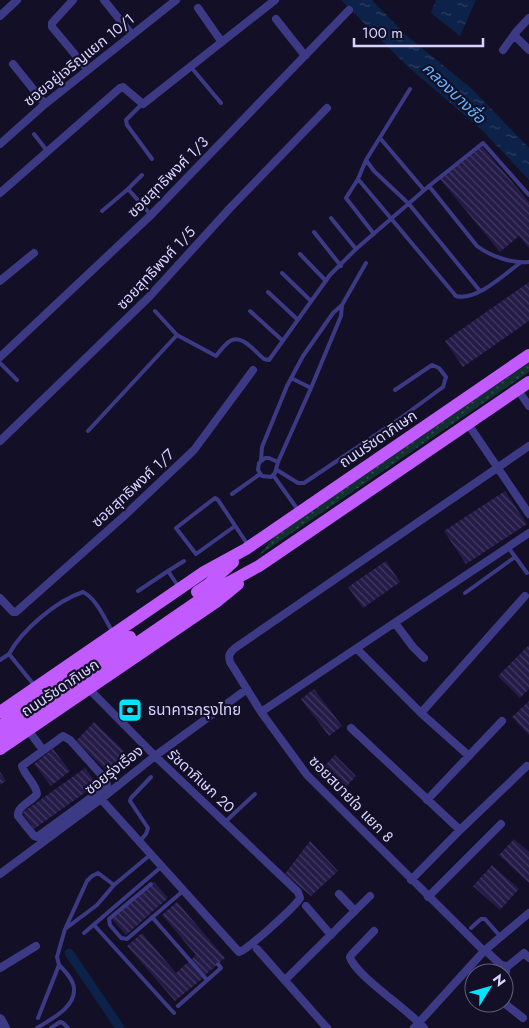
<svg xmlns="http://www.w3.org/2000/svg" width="529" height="1028" font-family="Jost,'Noto Sans Thai',sans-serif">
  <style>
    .grass { fill: url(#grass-dots) }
    .water { fill: url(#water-ripples) }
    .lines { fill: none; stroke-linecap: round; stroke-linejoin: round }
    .canal { stroke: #0c2248; stroke-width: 9 }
    .building { fill: url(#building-back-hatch) }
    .service { stroke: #3d3a85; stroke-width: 4 }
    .minor { stroke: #3d3a85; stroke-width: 8 }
    .tertiary { stroke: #3d3a85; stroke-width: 10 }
    .primary { stroke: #c25bff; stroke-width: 12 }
    .labels { text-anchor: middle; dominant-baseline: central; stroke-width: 4.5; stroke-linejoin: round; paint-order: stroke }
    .street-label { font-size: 15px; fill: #d9d4ff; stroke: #130f26 }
    .poi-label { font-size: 15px; fill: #d9d4ff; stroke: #130f26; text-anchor: start }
    .water-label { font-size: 16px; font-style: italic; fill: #62b6ff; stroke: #130f26 }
  </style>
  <defs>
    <pattern id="grass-dots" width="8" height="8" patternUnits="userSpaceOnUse" patternTransform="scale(1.25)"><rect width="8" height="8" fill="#12302f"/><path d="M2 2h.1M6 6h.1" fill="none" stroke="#344d4e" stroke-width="1.8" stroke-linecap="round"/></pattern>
    <pattern id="water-ripples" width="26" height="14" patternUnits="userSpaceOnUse" patternTransform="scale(1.25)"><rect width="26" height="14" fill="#0c2248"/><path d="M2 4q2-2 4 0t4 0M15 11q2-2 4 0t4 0" fill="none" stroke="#2f4163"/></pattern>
    <pattern id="building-back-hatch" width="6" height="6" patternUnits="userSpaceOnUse" patternTransform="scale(1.25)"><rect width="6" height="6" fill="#241b47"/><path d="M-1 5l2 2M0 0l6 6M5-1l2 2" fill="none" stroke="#433b63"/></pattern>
  </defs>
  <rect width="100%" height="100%" fill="#130f26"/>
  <path class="grass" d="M529 363V372L258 556 280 530Z"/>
  <path class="water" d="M341 0H372L406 35 472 89 529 148V180L482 130 405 64Z
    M436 0H476L460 36 431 13Z"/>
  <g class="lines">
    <path class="canal" d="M69 953 120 1028"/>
  </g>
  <path class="building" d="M481 145 529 202V248L519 236 500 252 440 179Z
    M529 282V321L463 367 445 341Z
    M505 491 527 524 466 564 444 531Z
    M386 561 400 582 363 608 348 587Z
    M529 645V689L520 698 498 676Z
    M314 689 342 726 329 736 301 699Z
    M529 701V735L512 717Z
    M94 722 125 752 107 771 76 741Z
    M53 749 70 771 51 786 34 764Z
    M335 755 356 776 339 795 317 774Z
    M85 768 97 784 34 829 22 813Z
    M0 772 6 781 0 785Z
    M514 839 529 852V883L499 855Z
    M310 841 338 871 311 896 285 874Z
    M492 865 519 889 500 910 473 886Z
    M154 882 168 898 126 935 112 919Z
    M177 902 225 958 205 975 191 960 196 955 162 915Z
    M142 933 176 973 189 961 203 978 175 1001 127 946Z"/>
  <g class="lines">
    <path class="service" d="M190 66 221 103
      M410 89 366 160 374 171 409 204 480 291
      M142 104 126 120 127 125 152 159
      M34 134 48 152
      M380 138 424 190
      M366 160 358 179 456 296C475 302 505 274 520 263
      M358 179 346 198 374 234
      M128 189 151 215
      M529 195 483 143 429 186 477 246C490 256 513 264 529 262
      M102 211 128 189 142 175
      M331 218 356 249
      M314 232 341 266
      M300 254 326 281
      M282 273 311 301
      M268 292 298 320
      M250 311 283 341
      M177 335 216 356C220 351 225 344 230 341 242 333 256 353 264 359L269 360 330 275 356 249 429 186
      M0 363 17 380
      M311 388 341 316 342 305
      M88 431 177 335 155 311
      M265 458H269L278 462 275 473 271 477 262 476 258 470 259 463Z
      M261 460 262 447 287 386 303 356 333 313 342 305 366 263
      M278 462 311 388 291 378
      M277 470 298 483H304L398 420 443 387 446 377 439 368 432 365 395 390
      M273 475 298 510
      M232 494 260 474
      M235 526 196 554 176 528 215 498 218 500 248 545
      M508 547 527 573
      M168 571 184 561
      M138 591 168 571 178 586
      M465 593 515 557
      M9 654C22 630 56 601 83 592 96 598 105 619 112 631
      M0 660 9 654 34 685
      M225 822 255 794
      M139 842 146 834 148 828 130 801 131 798 151 777
      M151 884 109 919 110 925 121 938 127 939 183 891
      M152 917 207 980
      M94 925 174 1013
      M66 927 87 881 92 876 98 873 114 885
      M471 928 481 919H485L500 936
      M84 933 161 867
      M178 1006 221 968 218 964
      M38 1018 59 965 57 957 65 929 97 905 114 885 150 855
      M37 1028C51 1019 75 1008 74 989 74 980 65 971 59 965
      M51 1028 60 1022 63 1023 68 1028"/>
    <path class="minor" d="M73 0 52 23V27L88 70
      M104 0 132 35
      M198 8 221 41
      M0 16 17 0
      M276 19 302 52 306 55
      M515 34 517 38 529 50
      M503 50 516 32 529 18
      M13 64 45 104
      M0 144 45 104 176 0
      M0 193 120 88 123 87 143 104 275 0
      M0 281 34 253
      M0 357 151 215 349 10
      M518 390 529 406
      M468 424 529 514
      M0 441 149 297 230 208 327 108
      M0 598 13 612H16L123 517 194 450 253 370
      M395 623 413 647 424 658
      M357 649 421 713 469 756
      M88 688 155 756 298 892 300 898C296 906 246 951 239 952L101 799
      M261 712 529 533
      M421 713 525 596
      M351 728 460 830
      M28 730 43 750
      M63 736 70 740 106 780 107 786 37 837 34 836 18 816C17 806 31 802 37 794 36 783 25 777 22 766Z
      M427 800 502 721
      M0 874 101 799 155 756 247 689
      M411 880 460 830 527 766
      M339 894 355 911
      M428 897 501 824
      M306 906 331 935
      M374 931 352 954 350 957C354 974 410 1011 424 1028
      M257 949 327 1028
      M485 950 500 964 507 967 524 953 529 958
      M484 951 307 775 261 712 230 662C228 655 230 652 235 648L529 446
      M0 968 36 946
      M285 980 370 896
      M504 980 507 967
      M504 1003 523 1018
      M414 1028 484 951 529 913"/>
    <path class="tertiary" d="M0 1019 5 1028"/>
    <path class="primary" d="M197 592 209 584 233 562
      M0 712 204 572 246 549 529 355
      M0 726 130 637
      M0 737 213 591 259 566 529 382
      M0 749 216 602 238 584"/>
  </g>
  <defs>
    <g id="bank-square" transform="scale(1.25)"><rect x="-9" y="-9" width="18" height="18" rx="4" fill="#00e5ff" stroke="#130f26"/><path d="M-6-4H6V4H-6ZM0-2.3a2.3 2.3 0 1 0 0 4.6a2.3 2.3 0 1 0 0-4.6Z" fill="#111"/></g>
  </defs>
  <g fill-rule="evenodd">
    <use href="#bank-square" x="130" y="710"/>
  </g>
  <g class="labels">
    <g class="street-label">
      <text transform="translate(79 60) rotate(-39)">ซอยอยู่เจริญแยก 10/1</text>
      <text transform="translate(168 177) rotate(-45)">ซอยสุทธิพงศ์ 1/3</text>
      <text transform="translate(156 268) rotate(-47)">ซอยสุทธิพงศ์ 1/5</text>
      <text transform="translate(378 439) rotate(-34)">ถนนรัชดาภิเษก</text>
      <text transform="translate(133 488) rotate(-43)">ซอยสุทธิพงศ์ 1/7</text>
      <text transform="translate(60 688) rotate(-34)">ถนนรัชดาภิเษก</text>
      <text transform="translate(114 770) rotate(-38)">ซอยรุ่งเรือง</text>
      <text transform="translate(201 781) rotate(43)">รัชดาภิเษก 20</text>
      <text transform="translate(351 799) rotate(46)">ซอยสบายใจ แยก 8</text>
    </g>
    <g class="poi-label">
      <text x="148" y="710">ธนาคารกรุงไทย</text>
    </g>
    <g class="water-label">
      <text transform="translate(454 93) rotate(44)">คลองบางซื่อ</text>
    </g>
  </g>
  <g transform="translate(489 988) rotate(53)"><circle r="24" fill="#130f26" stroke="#625e7d"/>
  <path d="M0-4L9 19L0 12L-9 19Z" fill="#00e5ff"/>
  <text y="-8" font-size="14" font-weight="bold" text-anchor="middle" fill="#d9d4ff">N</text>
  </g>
  <path d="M354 38v8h129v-8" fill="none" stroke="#d9d4ff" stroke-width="2.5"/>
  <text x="362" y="38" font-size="15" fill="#d9d4ff" stroke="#130f26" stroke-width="4" paint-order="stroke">100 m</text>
</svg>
